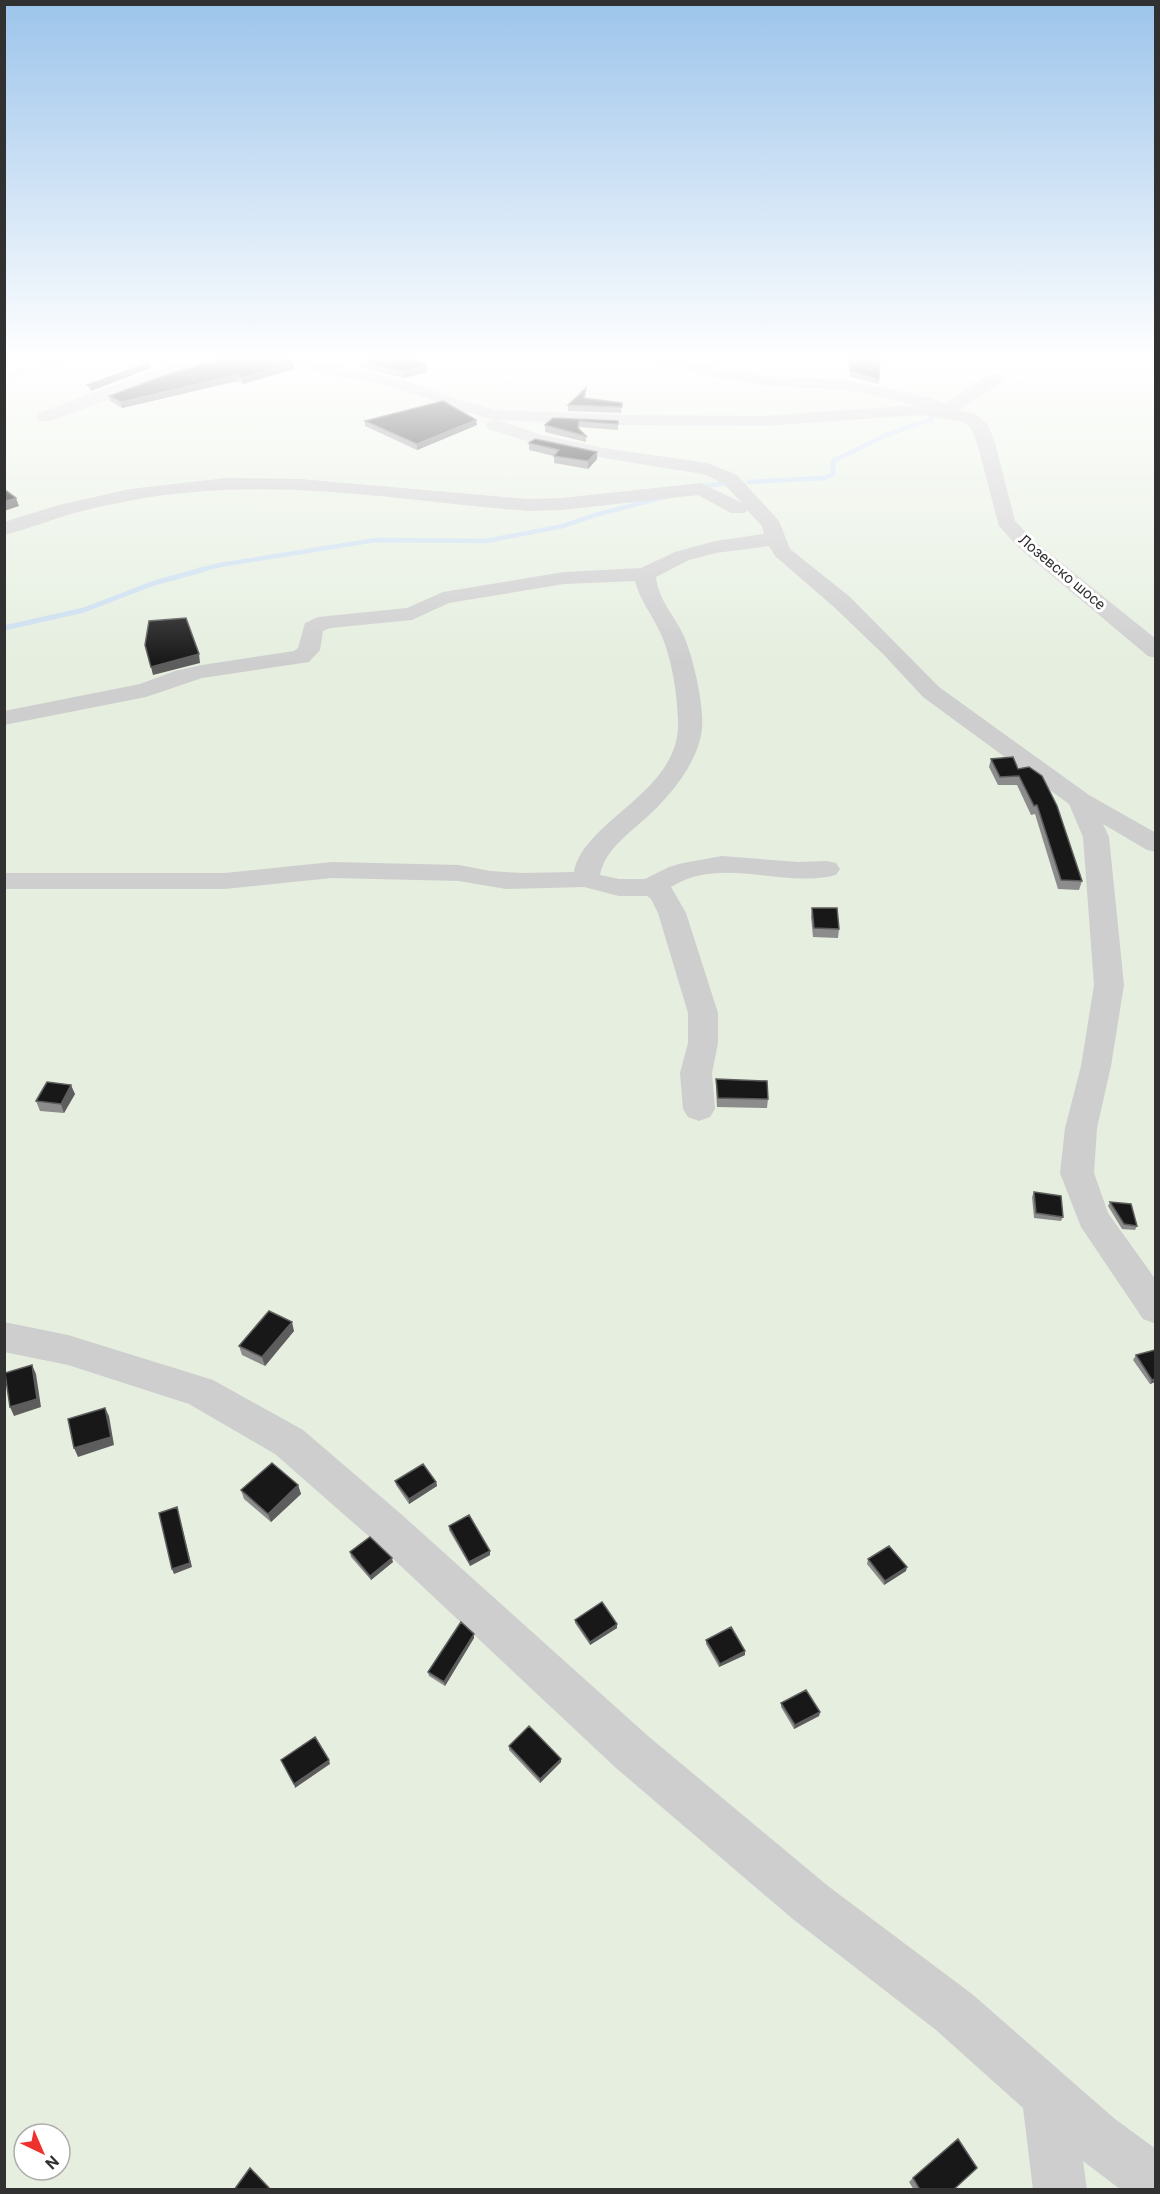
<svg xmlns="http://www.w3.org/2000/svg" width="1160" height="2194" font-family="Roboto,sans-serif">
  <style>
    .green { fill: #e5eedf; fill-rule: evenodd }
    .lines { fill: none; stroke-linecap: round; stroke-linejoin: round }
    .stream-far1 { stroke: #caddef; stroke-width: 4.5 }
    .stream { stroke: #caddef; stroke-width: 5 }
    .minor { fill: #cecece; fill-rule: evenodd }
    .wall { fill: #8c8c8c }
    .shaded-wall { fill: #5d5d5d }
    .building { fill: #181818; stroke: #5d5d5d; stroke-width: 1.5 }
    .labels { text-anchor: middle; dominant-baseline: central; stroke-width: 6; stroke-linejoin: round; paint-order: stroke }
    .far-street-label { font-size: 15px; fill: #313131; stroke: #fff }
  </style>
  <rect width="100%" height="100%" fill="#fff"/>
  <path class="green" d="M5 355H1155V2189L5 2190ZM24 2134H60V2170H24Z"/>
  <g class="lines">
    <path class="stream-far1" d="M4 376 45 368 76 355
      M749 482 825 478 833 474V461L886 435 932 419
      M696 487 728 483
      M200 570 220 565 376 540 486 541 563 526 595 515 669 496"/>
    <path class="stream" d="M4 628 84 610 154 583 205 569"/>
    <path class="minor" d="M210 355H238L236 358 166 378 51 421H39L36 417 39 413 154 370Z
      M281 355H303L312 360 398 378 460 400 496 410 625 415 763 416 916 405 847 390 768 386 707 376 646 358 644 355H671L709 366 768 376 847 380 931 398 945 404 990 374H1002L1004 378 1002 382 959 410 975 414 988 425 995 443 1015 521 1033 540 1156 639V658L1148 656 1019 548 999 526 977 443 971 428 963 422 921 415 763 426 625 425 497 420 542 435 603 448 707 463 737 475 779 521 790 549 850 597 939 687 1089 795 1156 833V852L1147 850 1103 824 1109 837 1124 985 1111 1066 1097 1128 1094 1173 1108 1213 1156 1280V1324L1143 1319 1081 1227 1060 1173 1065 1128 1081 1066 1094 985 1083 837 1069 804 923 697 884 655 834 607 775 556 769 546 716 553 689 560 656 577C658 599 674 615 683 634 693 656 704 704 702 728 699 761 672 794 648 816 630 833 605 849 600 875L619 879H645L669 867 683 863 722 856 798 862 827 861 836 863 840 869 836 875C782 889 722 855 671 887L686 913 718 1013V1043L712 1073 715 1109 710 1117 699 1121 688 1117 683 1109 680 1073 688 1043V1013L658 913 651 899 647 896H619L584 887 506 889 459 881 332 878 225 889H4V873H225L332 862 459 865 490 871 522 873 574 872C584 819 682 792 678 720 677 693 672 659 661 634 653 616 640 601 635 581L564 584 449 603 412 620 330 628 323 631 320 650 309 662 202 678 146 697 4 725V711L140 684 175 671 202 665 294 651 298 648 305 623 318 617 407 608 443 592 564 572 641 568 675 552 715 541 764 534 762 526 747 510 745 513H731L698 495 562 510 527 511C417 502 306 482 195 492 154 495 114 503 74 513 51 520 28 529 4 535V522L59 505 130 489 226 478 301 479 527 499 562 498 701 483 742 503 723 483 703 474 603 458 532 443 489 429 486 425 489 421 494 420C458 411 424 396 388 386 362 379 297 374 281 355Z
      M4 1322 68 1335 213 1380 303 1430 401 1514 648 1736 828 1886 972 1994 1115 2119 1156 2149V2190H1121L1083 2161 1087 2190H1033L1023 2108 936 2030 794 1920 616 1768 373 1540 275 1454 189 1404 68 1365 4 1352Z"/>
  </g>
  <path class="wall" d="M848 355H880L879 384 850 377Z
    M360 361 427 372 404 378 361 368Z
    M293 363 294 369 243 384 237 381 122 408 110 401 109 396Z
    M586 388 585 399 622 403 621 413 568 411V405Z
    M553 418 618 421V430L579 427V429L586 436V442L545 432V425Z
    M365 421 477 425 417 450 365 426Z
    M529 443 597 452V459L588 469 554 463V456L529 450Z
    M991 759 1018 769 1082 881 1079 890 1058 889 1035 814 1031 815 1017 785H998L989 767Z
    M812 908 839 929 838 938 813 937 811 917Z
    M716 1079 768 1099 767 1108 717 1107 716 1089Z
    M75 1094 64 1113 40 1111 36 1101Z
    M1034 1192 1063 1217 1061 1221 1034 1218 1032 1197Z
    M1110 1202 1137 1226 1135 1230 1122 1229 1108 1206Z
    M294 1331 265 1366 242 1355 239 1346Z
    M1136 1355 1155 1382 1150 1384 1133 1360Z
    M395 1481 436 1482 437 1486 409 1504 396 1485Z
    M298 1485 301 1494 271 1522 244 1499 241 1490Z
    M449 1526 490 1555 470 1566 449 1530Z
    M350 1552 393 1562 371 1580 351 1557Z
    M868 1559 906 1571 884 1585 867 1564Z
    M575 1620 617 1628 590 1645 575 1623Z
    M474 1634V1638L445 1686 429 1676 428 1672Z
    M706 1640 745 1655 719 1667 706 1644Z
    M781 1703 820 1712 819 1716 794 1729 781 1707Z
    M509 1746 561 1759V1762L540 1783 509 1750Z
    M913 2178 953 2190H914L909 2182Z"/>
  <path class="shaded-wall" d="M484 355H501L484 359Z
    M150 363 151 368 91 391 89 386Z
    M293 363 294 369 243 384 242 378Z
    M427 365V372L404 378 403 371Z
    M236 375 237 381 122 408 121 402Z
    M476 420 477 425 417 450V444Z
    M597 452V459L588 469V461Z
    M16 498 19 506 4 511V502Z
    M199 654 200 663 153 675 151 667Z
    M71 1085 75 1094 64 1113 61 1104Z
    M292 1322 294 1331 265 1366 262 1357Z
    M32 1365 36 1374 41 1407 14 1416 10 1407Z
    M1155 1379V1382L1150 1384 1152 1380Z
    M105 1408 109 1416 114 1445 78 1457 74 1448Z
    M436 1482 437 1486 409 1504V1499Z
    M298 1485 301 1494 271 1522 268 1514Z
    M177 1507 192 1567 174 1574 172 1569Z
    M490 1551V1555L470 1566 469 1562Z
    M392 1558 393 1562 371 1580 370 1576Z
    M907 1567 906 1571 884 1585 885 1581Z
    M617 1624V1628L590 1645V1642Z
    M474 1634V1638L445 1686 444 1682Z
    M745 1651V1655L719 1667 720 1664Z
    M820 1712 819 1716 794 1729 795 1725Z
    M561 1759V1762L540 1783V1779Z
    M329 1760 330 1764 295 1788 294 1784Z"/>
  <path class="building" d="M233 355H277L293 363 242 378 236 375 121 402 109 396 166 375Z
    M385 355H411L427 365 403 371 360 361Z
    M849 355H880L879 379 850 371Z
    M150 363 89 386 87 385 143 365Z
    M586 388 584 398 622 403V407L568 405Z
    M443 401 476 420 417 444 365 421Z
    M553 418 618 421V424L579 421 578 428 586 436 545 425Z
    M535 439 597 452 588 461 554 456 559 450 529 443Z
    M4 489 16 498 4 502Z
    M186 618 199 654 151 667 145 645 149 621Z
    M1013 757 1018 769 1029 767 1042 776 1057 806 1082 881 1061 880 1037 805 1034 806 1019 776 1000 777 991 759Z
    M812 908H837L839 929 814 928Z
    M716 1079 767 1081 768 1099 718 1098Z
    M47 1082 71 1085 61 1104 36 1101Z
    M1034 1192 1061 1196 1063 1217 1036 1213Z
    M1110 1202 1131 1204 1137 1226 1124 1224Z
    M269 1311 292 1322 262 1357 239 1346Z
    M1155 1350V1379L1152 1380 1136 1355Z
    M32 1365 37 1399 10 1407 5 1373Z
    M105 1408 111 1437 74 1448 68 1419Z
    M272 1463 298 1485 268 1514 241 1490Z
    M423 1464 436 1482 409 1499 395 1481Z
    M177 1507 190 1563 172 1569 159 1513Z
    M469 1515 490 1551 469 1562 449 1526Z
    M370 1537 392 1558 370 1576 350 1552Z
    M889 1546 907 1567 885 1581 868 1559Z
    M602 1602 617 1624 590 1642 575 1620Z
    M461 1622 474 1634 444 1682 428 1672Z
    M731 1627 745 1651 720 1664 706 1640Z
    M806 1690 820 1712 795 1725 781 1703Z
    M529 1726 561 1759 540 1779 509 1746Z
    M315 1737 329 1760 294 1784 281 1760Z
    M958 2139 977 2168 953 2190H920L913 2178Z
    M250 2168 269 2188 268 2190H234Z"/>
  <linearGradient id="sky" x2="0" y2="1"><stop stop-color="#9cc4eb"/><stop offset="0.54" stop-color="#fff"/><stop offset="1" stop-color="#fff" stop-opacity="0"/></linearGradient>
  <rect width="1160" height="663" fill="url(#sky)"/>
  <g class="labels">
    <g class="far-street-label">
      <text transform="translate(1062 572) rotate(40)">Лозевско шосе</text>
    </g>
  </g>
  <rect width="1160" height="2194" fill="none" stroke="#313131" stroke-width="12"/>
  <g transform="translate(42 2152) rotate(136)"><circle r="28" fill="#ffffff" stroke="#adadad" stroke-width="1.5"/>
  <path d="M0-4.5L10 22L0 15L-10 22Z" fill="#ee312c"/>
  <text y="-9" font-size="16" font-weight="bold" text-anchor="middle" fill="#313131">N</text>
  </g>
</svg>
